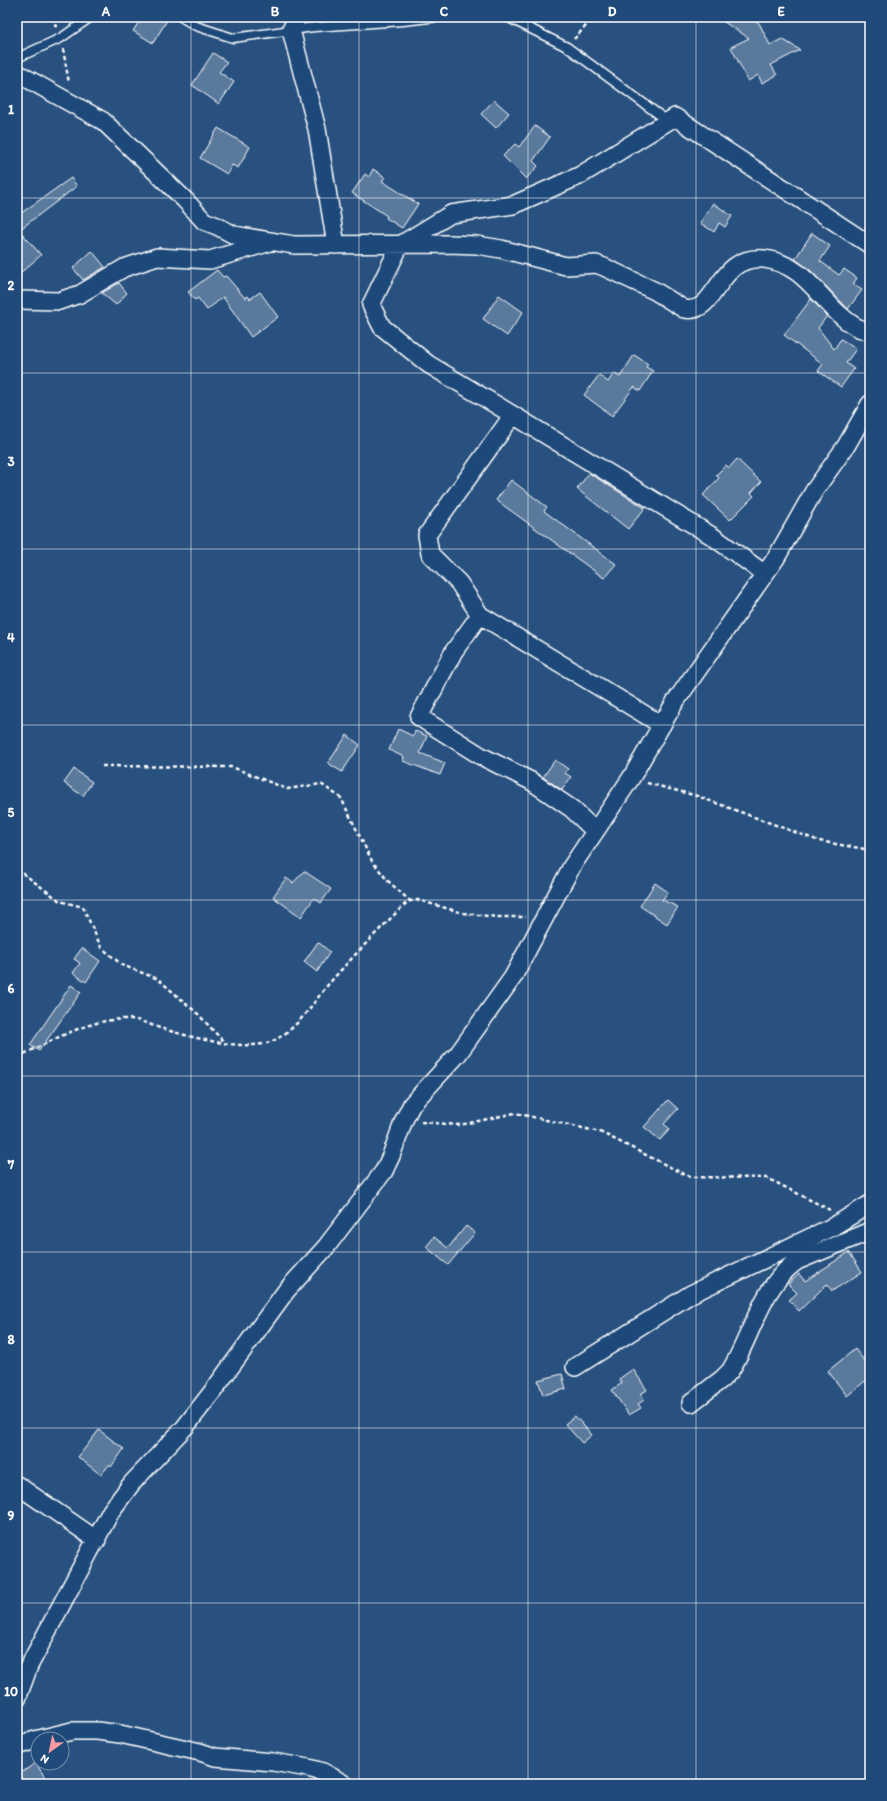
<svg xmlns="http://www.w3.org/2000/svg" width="887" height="1801" font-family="Itim,sans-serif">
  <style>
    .building { fill: #5a7a9d; stroke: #fff }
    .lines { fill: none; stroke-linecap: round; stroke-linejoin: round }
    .lane-casing { stroke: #fff; stroke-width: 11 }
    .street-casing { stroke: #fff; stroke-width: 20 }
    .path { stroke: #fff; stroke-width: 2.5; stroke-dasharray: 4 3; stroke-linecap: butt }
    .lane { stroke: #1f4a7a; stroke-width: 8 }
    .street { stroke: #1f4a7a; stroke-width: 17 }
    .grid { fill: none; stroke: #fff; stroke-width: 1; stroke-opacity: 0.55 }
    .neatline { fill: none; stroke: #fff; stroke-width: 1.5 }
    .grid-label { font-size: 13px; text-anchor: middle; font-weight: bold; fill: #fff }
  </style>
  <rect width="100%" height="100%" fill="#28517f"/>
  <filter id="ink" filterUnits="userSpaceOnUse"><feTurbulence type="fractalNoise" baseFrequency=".025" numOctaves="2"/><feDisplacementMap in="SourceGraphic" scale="8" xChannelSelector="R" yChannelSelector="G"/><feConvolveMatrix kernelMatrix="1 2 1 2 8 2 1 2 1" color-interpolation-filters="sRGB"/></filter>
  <g filter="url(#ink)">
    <path class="building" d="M142 17H169L153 43 133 31Z
      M716 17H750L759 23 770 45 782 39 800 50 771 65 777 75 762 83 758 75 748 81 731 47 749 38Z
      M213 53 227 62 219 72 234 82 219 104 192 85Z
      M494 100 509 113 496 128 481 114Z
      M535 126 550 137 533 161 538 166 526 179 503 156 515 144 519 147Z
      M218 128 250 147 238 168 232 165 227 174 200 158Z
      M373 169 385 177 382 181 418 204 402 228 386 218 387 216 352 193 365 174 369 177Z
      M71 178 77 186 19 230 41 255 17 276V216Z
      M713 203 732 216 725 227 719 223 714 232 700 223Z
      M812 233 830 246 820 261 839 275 844 269 857 278 853 284 862 290 848 309 810 270 795 259Z
      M92 251 105 267 83 280 73 268Z
      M217 270 223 277 226 276 245 298 248 296 250 299 260 292 278 317 251 337 223 297 207 310 198 298 195 300 188 292Z
      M119 283 127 293 116 305 102 293Z
      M499 295 523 312 507 336 483 319Z
      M811 299 827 316 818 328 834 349 841 339 856 349 846 363 854 369 841 387 818 371 823 364 784 335Z
      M634 355 648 364 646 367 653 371 640 391 634 387 612 416 584 395 599 375 608 382 614 373 620 377Z
      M737 459 761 482 751 493 754 496 730 520 703 495 719 478 716 475 726 465 729 468Z
      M589 473 645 508 628 529 577 489Z
      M511 480 547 507 544 511 616 564 604 578 496 500Z
      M398 729 413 736 415 731 427 736 420 753 445 763 440 775 403 761 404 757 389 750Z
      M347 735 360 745 342 772 328 763Z
      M555 760 568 769 565 773 571 777 562 790 543 777Z
      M74 769 92 782 83 796 64 783Z
      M304 871 331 889 321 903 314 898 301 917 273 897 286 878 293 883Z
      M655 883 668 892 662 900 678 907 667 924 640 906Z
      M318 942 330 952 317 972 304 962Z
      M82 948 100 961 86 982 73 973 80 963 74 959Z
      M71 985 81 992 39 1051 30 1045Z
      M668 1100 678 1109 664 1124 670 1129 660 1140 644 1127Z
      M466 1226 475 1233 448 1265 426 1247 434 1237 448 1248Z
      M849 1252 862 1272 832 1291 827 1284 799 1311 789 1300 797 1293 788 1284 799 1274 805 1281Z
      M855 1349 870 1368V1377L847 1396 828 1371Z
      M633 1369 647 1390 640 1394 644 1400 638 1404 641 1408 629 1415 612 1390 622 1383 619 1379Z
      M562 1374 566 1389 543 1395 538 1380Z
      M575 1416 592 1435 582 1443 565 1424Z
      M99 1430 124 1449 111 1467 109 1465 101 1475 78 1457Z
      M36 1763 49 1784H25L19 1774Z"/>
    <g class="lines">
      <g class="lane-casing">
        <path id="lane" d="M181 17 196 26 233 38 314 27 403 21 438 17
          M507 17 567 47 669 122
          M17 58 61 38 91 17"/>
      </g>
      <g class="street-casing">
        <path id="street" d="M297 17 291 30 317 129 336 245
          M17 73 103 121 185 200 204 221 217 226 234 235 294 245 449 244 477 245 501 249 566 266 596 264 604 267 655 291 684 309C718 316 716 254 764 259 808 264 822 307 856 327 860 329 865 330 870 332
          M17 300 59 301 80 294 124 268 157 257 210 260 267 243
          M513 415 712 536 765 574
          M480 615 662 725
          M595 831 572 809 531 781 481 756 419 717 454 651 480 615 459 583 430 554 427 535 513 415 428 364 382 327 371 305 400 245 451 214 513 205 579 176 675 117 870 245
          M575 1367 691 1294 834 1226 870 1204
          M691 1403 722 1379 730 1371C752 1336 761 1286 797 1261L870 1231
          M17 1485 97 1540
          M17 1699 29 1666 111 1511 132 1483 185 1427 213 1391 286 1291 326 1247 384 1171 391 1156 404 1120 412 1104 458 1054 513 977 572 866 631 778 675 702 776 558 814 491 846 446 870 404
          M39 1739 72 1731H97L120 1734 200 1752 215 1757 273 1762 308 1768 323 1772 344 1784
          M17 1746 38 1739"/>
      </g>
      <path class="path" d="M52 17 57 29
        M574 39 594 17
        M63 49 69 83
        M102 766 232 767 287 789 321 784 341 798 372 861 388 881 410 901
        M647 783 697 796 819 841 870 850
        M17 869 60 901 83 907 101 947 122 965 158 979 198 1014 224 1042
        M17 1055 26 1053C60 1037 91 1018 131 1019 140 1020 151 1025 160 1028 187 1036 243 1052 270 1042 298 1031 314 1000 333 979 356 953 380 929 404 905L410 901 418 900 463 913 496 917H526
        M421 1122 460 1125 515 1113 600 1132 690 1177 767 1178 830 1210"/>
      <use href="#lane" class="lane"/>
      <use href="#street" class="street"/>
    </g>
  </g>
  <path class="grid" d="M191 17V1784M359 17V1784M528 17V1784M696 17V1784M17 198H870M17 373H870M17 549H870M17 725H870M17 900H870M17 1076H870M17 1252H870M17 1428H870M17 1603H870"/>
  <rect width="887" height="1801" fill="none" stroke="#1f4a7a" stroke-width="44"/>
  <g transform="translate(50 1751) rotate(213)"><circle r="19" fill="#1f4a7a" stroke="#7992af"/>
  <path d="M0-3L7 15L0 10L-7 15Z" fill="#ff9aa2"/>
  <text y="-6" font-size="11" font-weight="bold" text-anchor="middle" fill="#ffffff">N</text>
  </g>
  <rect x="22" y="22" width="843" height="1757" class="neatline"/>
  <g class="grid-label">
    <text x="106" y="16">A</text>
    <text x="275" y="16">B</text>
    <text x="444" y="16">C</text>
    <text x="612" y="16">D</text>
    <text x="781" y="16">E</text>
    <text x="11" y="114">1</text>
    <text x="11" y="290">2</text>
    <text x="11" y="466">3</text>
    <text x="11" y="642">4</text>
    <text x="11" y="817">5</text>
    <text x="11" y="993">6</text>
    <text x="11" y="1169">7</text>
    <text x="11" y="1344">8</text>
    <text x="11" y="1520">9</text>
    <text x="11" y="1696">10</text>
  </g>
</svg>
